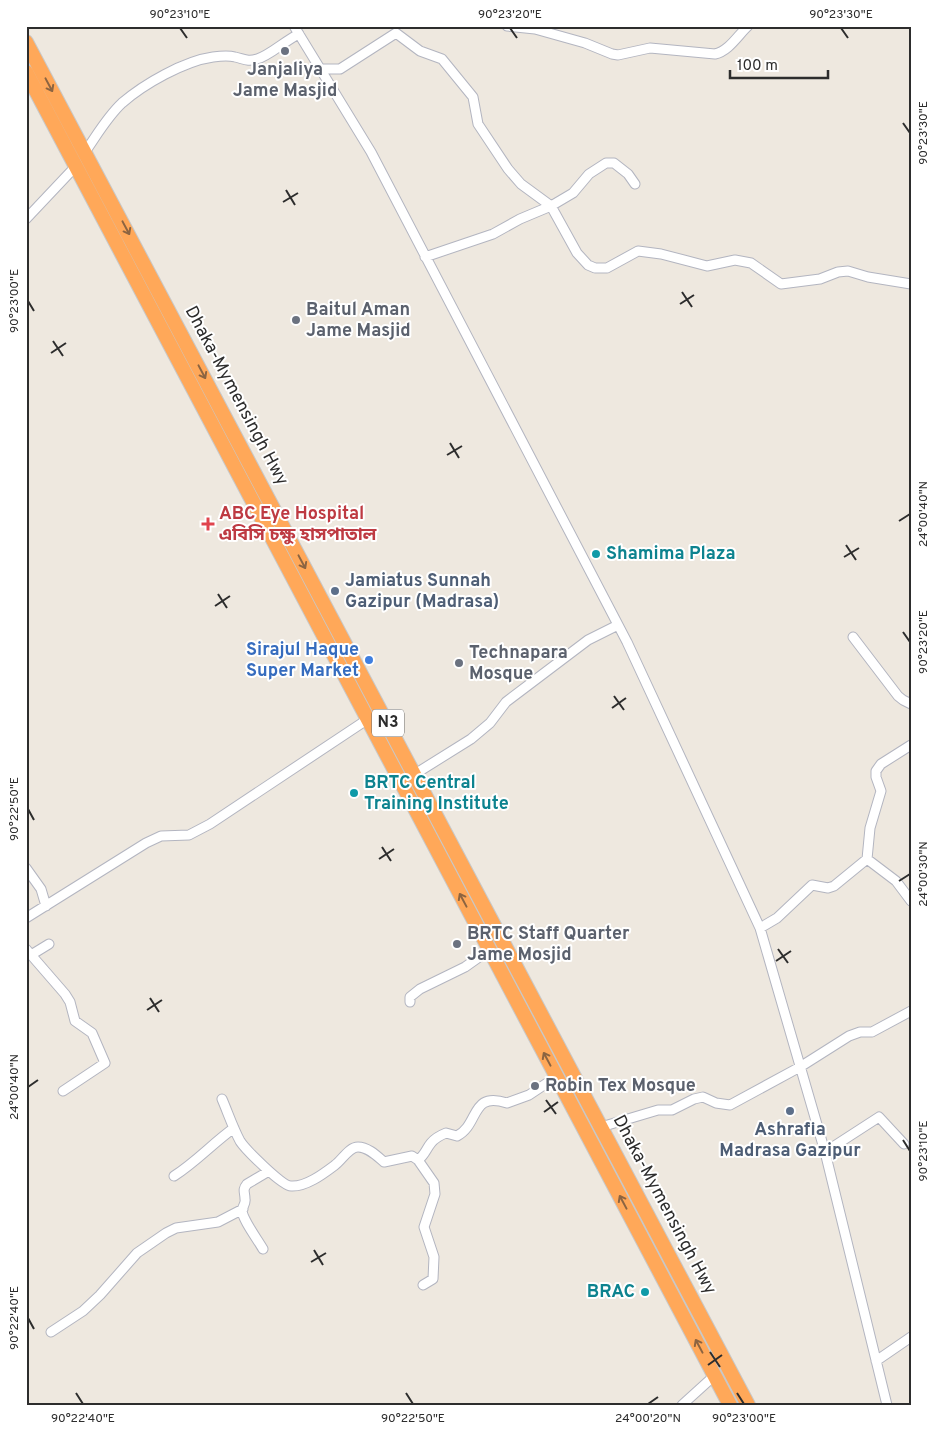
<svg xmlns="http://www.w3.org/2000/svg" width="937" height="1431" font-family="Overpass,'Noto Sans Bengali',sans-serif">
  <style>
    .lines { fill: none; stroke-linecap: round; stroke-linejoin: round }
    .minor-casing { stroke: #b3b5c0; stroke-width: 11 }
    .highway-casing { stroke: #c8c8c8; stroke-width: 16 }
    .minor { stroke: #fff; stroke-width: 9 }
    .highway { stroke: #ffa859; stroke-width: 14 }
    .oneway { stroke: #8c6441 }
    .ticks { fill: none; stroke: #2d2d2d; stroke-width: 2 }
    .worship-dot { fill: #6b7280; stroke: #fff; stroke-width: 2 }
    .health-dot { fill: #e0444e; stroke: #fff; stroke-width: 2 }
    .culture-dot { fill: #0f9aa8; stroke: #fff; stroke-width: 2 }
    .service-dot { fill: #5c6f8a; stroke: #fff; stroke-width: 2 }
    .shop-dot { fill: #3f7fe0; stroke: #fff; stroke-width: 2 }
    .labels { text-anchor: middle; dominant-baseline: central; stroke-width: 4; stroke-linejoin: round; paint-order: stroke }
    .shield { fill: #fff; stroke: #6c6c6c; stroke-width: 1 }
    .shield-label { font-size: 16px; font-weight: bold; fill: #2d2d2d }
    .worship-label { font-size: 18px; font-weight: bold; fill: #5b616d; stroke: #fff; text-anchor: start }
    .street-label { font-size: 18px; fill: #2d2d2d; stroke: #fff }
    .health-label { font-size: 18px; font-weight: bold; fill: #be3a42; stroke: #fff; text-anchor: start }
    .culture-label { font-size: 18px; font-weight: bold; fill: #0d838f; stroke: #fff; text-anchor: start }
    .service-label { font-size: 18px; font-weight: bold; fill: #4e5e75; stroke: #fff; text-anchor: start }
    .shop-label { font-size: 18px; font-weight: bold; fill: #366cbe; stroke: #fff; text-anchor: end }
    .neatline { fill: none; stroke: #2d2d2d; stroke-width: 2 }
    .ticks-label { font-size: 12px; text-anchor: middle; fill: #2d2d2d }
  </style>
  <rect width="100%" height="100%" fill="#eee8df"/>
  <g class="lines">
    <g class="minor-casing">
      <path id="minor" d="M294 26 371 152 627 642 760 928 825 1152 887 1405
        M507 26 535 29 585 43 612 54 618 55 650 48 715 54C729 51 738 35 748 26
        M321 69H340L396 33 420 51 442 59 473 97 478 124 508 169 521 184 551 206 577 253 588 265 595 268H607L638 251 661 254 707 266 735 260 751 263 781 284 820 279 838 272 848 271 868 277 911 284
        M85 152C97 135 107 117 122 103 144 84 184 61 213 57 220 56 228 55 235 57 244 59 248 62 257 59 269 56 286 40 299 34
        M26 219 76 166
        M425 257 493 234 520 219 551 206 573 193 589 174 606 163H614L628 174 635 184
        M853 637 898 696 903 700 911 704
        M911 745 881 764 876 771V777L881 791 870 828 867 859 896 881 911 901
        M415 774 471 739 490 723 506 702 588 640 618 625
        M26 868 41 889 46 906
        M26 918 146 843 161 836 189 835 210 824 368 719
        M760 928 777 918 812 885 828 888 834 886 867 859
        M26 949 65 994 70 1002 75 1021 92 1033 105 1063 63 1091
        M31 955 49 944
        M410 1002V997L420 989 465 967 489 950
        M222 1099C228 1113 233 1128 240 1141 245 1149 282 1186 291 1186 306 1187 323 1174 335 1165 342 1160 349 1147 358 1147 368 1147 377 1156 384 1162L412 1156 418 1160C425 1155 426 1149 431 1143 435 1138 441 1135 446 1133L457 1136C480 1124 470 1091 507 1103L529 1095 556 1077
        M601 1127 658 1110H672L694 1099 703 1097 716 1103 730 1105 800 1067 849 1036 860 1032H872L911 1011
        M825 1152 879 1117 904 1144
        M418 1160 434 1183 435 1194 424 1227 434 1257 433 1279 423 1285
        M174 1176C196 1162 213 1143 234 1128
        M263 1249C258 1240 242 1219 242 1210 243 1206 246 1203 245 1199 245 1192 242 1190 247 1184L269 1171
        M51 1332 83 1311 100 1295 137 1253 166 1233 176 1228 218 1222 243 1209
        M876 1361 911 1337
        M682 1405 714 1376"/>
    </g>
    <g class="highway-casing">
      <path id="highway" d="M26 42 748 1405
        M26 72 730 1405"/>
    </g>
    <use href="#minor" class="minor"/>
    <use href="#highway" class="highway"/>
  </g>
  <defs><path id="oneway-shaft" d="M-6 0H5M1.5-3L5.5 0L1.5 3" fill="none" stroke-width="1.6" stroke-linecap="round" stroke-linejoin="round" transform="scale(1.25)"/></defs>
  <g class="oneway">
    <use href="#oneway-shaft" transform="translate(49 85) rotate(62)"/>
    <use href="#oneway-shaft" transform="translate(126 228) rotate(62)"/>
    <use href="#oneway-shaft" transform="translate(202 372) rotate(62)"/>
    <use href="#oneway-shaft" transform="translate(302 562) rotate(62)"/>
    <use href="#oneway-shaft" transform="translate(463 900) rotate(-118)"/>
    <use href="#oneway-shaft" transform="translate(547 1059) rotate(-118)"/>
    <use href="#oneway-shaft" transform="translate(623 1202) rotate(-118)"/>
    <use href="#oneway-shaft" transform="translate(699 1346) rotate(-118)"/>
  </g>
  <path class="ticks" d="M180 28 187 38M510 28 517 38M841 28 848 38M903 123 910 133M286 190 295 205M283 202 298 193M682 292 692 307M28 301 34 311M680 304 694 295M53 341 63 356M51 353 66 343M450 443 459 458M447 455 462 446M899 521 910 514M846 545 856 560M844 557 859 548M218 594 227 608M215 606 230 596M903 632 910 642M614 696 624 710M612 708 626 698M28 809 34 820M382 847 391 861M379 859 394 849M899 881 910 874M778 949 788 963M776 961 791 951M150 998 159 1012M147 1010 162 1000M28 1087 38 1080M546 1100 556 1114M544 1112 558 1102M903 1140 910 1151M314 1250 323 1265M311 1262 326 1253M28 1318 34 1329M710 1352 720 1367M708 1365 722 1355M76 1393 83 1404M406 1393 413 1404M737 1393 744 1404M648 1404 658 1397"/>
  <g class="worship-dot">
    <circle cx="285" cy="51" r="5"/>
    <circle cx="296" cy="320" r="5"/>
    <circle cx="459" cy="663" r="5"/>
    <circle cx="457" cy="944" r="5"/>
    <circle cx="535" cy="1086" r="5"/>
  </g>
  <path class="health-dot" d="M205.5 516.5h5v5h5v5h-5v5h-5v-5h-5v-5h5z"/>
  <g class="culture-dot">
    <circle cx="596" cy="554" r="5"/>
    <circle cx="354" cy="793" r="5"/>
    <circle cx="645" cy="1292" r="5"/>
  </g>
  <g class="service-dot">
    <circle cx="335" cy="591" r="5"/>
    <circle cx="790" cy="1111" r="5"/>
  </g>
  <circle class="shop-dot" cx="369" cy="660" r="5"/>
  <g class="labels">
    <rect class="shield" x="372" y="709.5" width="32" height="27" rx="4"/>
    <g class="shield-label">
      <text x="388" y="723">N3</text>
    </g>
    <g class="worship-label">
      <text x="285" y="70" text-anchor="middle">Janjaliya<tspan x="285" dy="21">Jame Masjid</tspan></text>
      <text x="306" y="310">Baitul Aman<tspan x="306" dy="21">Jame Masjid</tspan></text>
      <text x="469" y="653">Technapara<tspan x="469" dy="21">Mosque</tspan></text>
      <text x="467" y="934">BRTC Staff Quarter<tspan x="467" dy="21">Jame Mosjid</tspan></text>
      <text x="545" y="1086">Robin Tex Mosque</text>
    </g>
    <g class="street-label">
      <text transform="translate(236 396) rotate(62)">Dhaka-Mymensingh Hwy</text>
      <text transform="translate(664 1205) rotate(62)">Dhaka-Mymensingh Hwy</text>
    </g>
    <g class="health-label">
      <text x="219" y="514">ABC Eye Hospital<tspan x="219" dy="21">এবিসি চক্ষু হাসপাতাল</tspan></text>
    </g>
    <g class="culture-label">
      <text x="606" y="554">Shamima Plaza</text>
      <text x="364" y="783">BRTC Central<tspan x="364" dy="21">Training Institute</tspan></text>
      <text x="635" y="1292" text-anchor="end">BRAC</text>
    </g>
    <g class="service-label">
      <text x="345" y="581">Jamiatus Sunnah<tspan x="345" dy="21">Gazipur (Madrasa)</tspan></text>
      <text x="790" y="1130" text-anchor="middle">Ashrafia<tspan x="790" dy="21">Madrasa Gazipur</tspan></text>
    </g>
    <g class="shop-label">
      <text x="359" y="650">Sirajul Haque<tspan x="359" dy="21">Super Market</tspan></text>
    </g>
  </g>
  <rect width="937" height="1431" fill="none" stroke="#ffffff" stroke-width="55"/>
  <path d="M730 70v8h98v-8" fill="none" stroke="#2d2d2d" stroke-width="2.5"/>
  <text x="737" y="70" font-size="15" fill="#2d2d2d" stroke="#ffffff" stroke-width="4" paint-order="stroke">100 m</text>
  <rect x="28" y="28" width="882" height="1376" class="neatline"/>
  <g class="ticks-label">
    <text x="180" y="18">90°23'10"E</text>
    <text x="510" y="18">90°23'20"E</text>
    <text x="841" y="18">90°23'30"E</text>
    <text transform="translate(923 133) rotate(-90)" y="4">90°23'30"E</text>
    <text transform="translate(14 301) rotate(-90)" y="4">90°23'00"E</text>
    <text transform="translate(923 514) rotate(-90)" y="4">24°00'40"N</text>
    <text transform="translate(923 642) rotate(-90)" y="4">90°23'20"E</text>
    <text transform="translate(14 809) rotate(-90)" y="4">90°22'50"E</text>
    <text transform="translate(923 874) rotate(-90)" y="4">24°00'30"N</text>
    <text transform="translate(14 1087) rotate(-90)" y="4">24°00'40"N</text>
    <text transform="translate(923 1151) rotate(-90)" y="4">90°23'10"E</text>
    <text transform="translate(14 1318) rotate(-90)" y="4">90°22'40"E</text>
    <text x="83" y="1422">90°22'40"E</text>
    <text x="413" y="1422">90°22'50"E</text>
    <text x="648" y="1422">24°00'20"N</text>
    <text x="744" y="1422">90°23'00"E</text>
  </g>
</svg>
